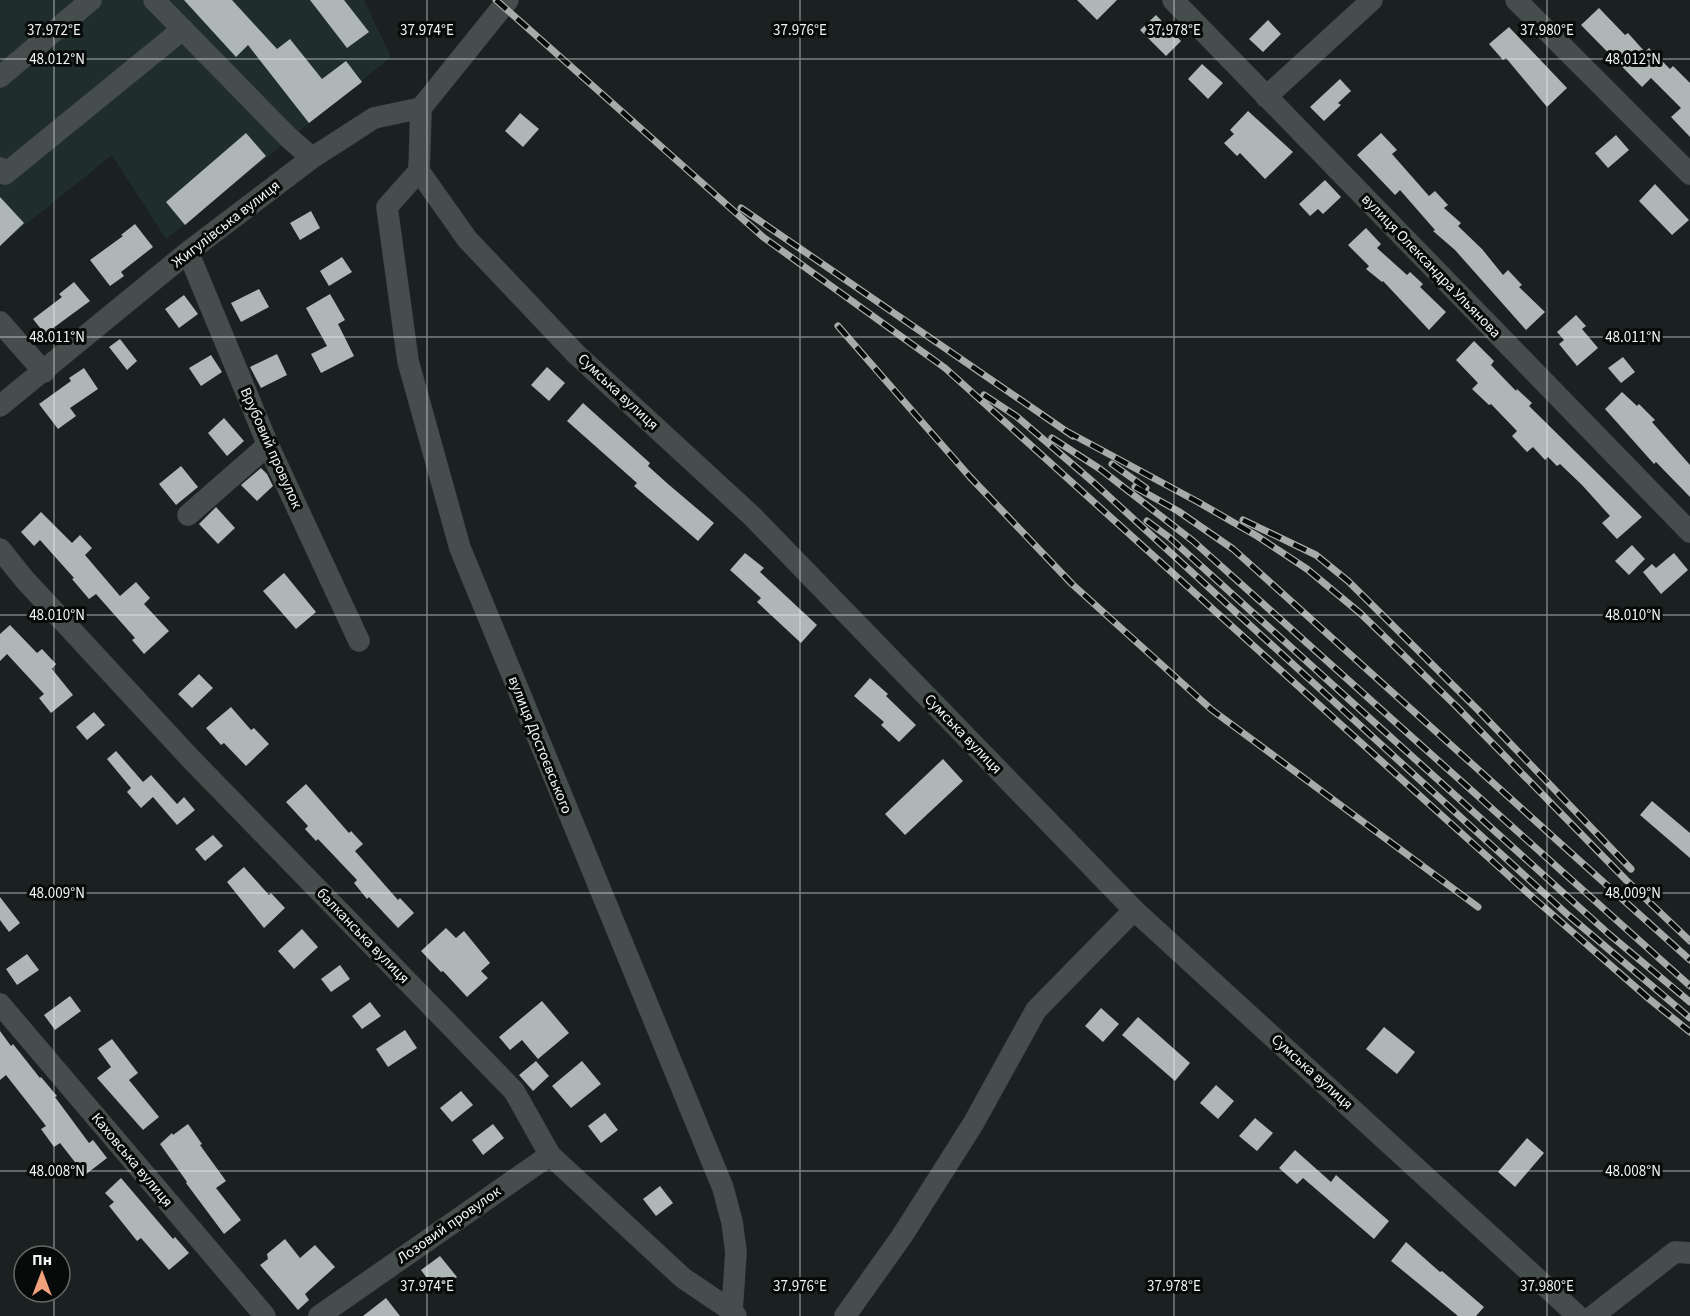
<svg xmlns="http://www.w3.org/2000/svg" width="1690" height="1316" font-family="'Source Sans 3',sans-serif">
  <style>
    .built { fill: #1f2e2d }
    .building { fill: #aeb7b6 }
    .lines { fill: none; stroke-linecap: round; stroke-linejoin: round }
    .minor-casing { stroke: #393e3d; stroke-width: 22 }
    .minor { stroke: #464e4d; stroke-width: 21 }
    .rail-casing { stroke: #a7acab; stroke-width: 7 }
    .rail { stroke: #070a09; stroke-width: 4.5; stroke-dasharray: 14; stroke-linecap: butt }
    .ticks { fill: none; stroke: #f0f5f4; stroke-width: 1.5; stroke-opacity: 0.45 }
    .labels { text-anchor: middle; dominant-baseline: central; stroke-width: 6; stroke-linejoin: round; paint-order: stroke }
    .street-label { font-size: 15px; fill: #f0f5f4; stroke: #070a09 }
    .ticks-label { font-size: 15px; text-anchor: middle; fill: #f0f5f4; stroke: #070a09; stroke-width: 6; stroke-linejoin: round; paint-order: stroke }
  </style>
  <rect width="100%" height="100%" fill="#1a2120"/>
  <path class="built" d="M0 0H364L391 57 166 239 112 155 0 245Z"/>
  <path class="building" d="M184 0H232L277 49 290 39 322 79 346 61 362 82 309 123 248 45 236 57Z
    M310 0H344L369 32 347 48Z
    M1077 0H1117L1097 20Z
    M1599 8 1625 35 1628 33 1645 52 1649 48 1670 69 1673 66 1690 83V137L1671 117 1681 108 1651 78 1642 87 1581 25Z
    M1156 15 1181 41 1166 56 1140 30Z
    M1268 20 1281 34 1263 52 1249 39Z
    M1509 27 1567 88 1547 107 1506 58 1503 60 1489 44Z
    M1202 64 1223 83 1208 99 1188 79Z
    M1340 79 1351 91 1338 103 1341 105 1324 121 1310 107Z
    M1248 111 1293 152 1265 179 1240 153 1237 156 1224 143 1234 134 1230 130Z
    M520 113 539 129 523 147 505 131Z
    M246 133 266 156 185 225 166 202Z
    M1381 133 1397 150 1392 154 1429 196 1435 191 1448 205 1444 208 1461 223 1458 226 1482 249 1503 275 1508 270 1522 285 1519 287 1545 312 1526 330 1455 250 1433 231 1435 230 1400 190 1395 195 1357 155Z
    M1616 135 1629 150 1608 168 1595 153Z
    M1325 180 1341 197 1323 214 1318 209 1310 216 1299 204Z
    M1655 184 1689 220 1672 235 1639 201Z
    M0 197 24 223 0 246Z
    M311 211 320 228 300 240 290 223Z
    M135 224 153 247 121 272 124 276 110 286 90 260 123 236 121 235Z
    M1366 228 1381 244 1377 248 1407 275 1410 272 1423 284 1420 287 1446 312 1429 330 1383 281 1382 282 1366 269 1369 266 1348 245Z
    M342 257 352 272 329 286 320 271Z
    M74 282 90 301 45 334 33 319 62 297 59 294Z
    M259 289 269 307 241 322 231 303Z
    M330 294 345 320 338 324 354 356 321 373 311 354 327 346 306 308Z
    M184 295 198 314 179 328 165 309Z
    M1576 315 1586 326 1582 329 1598 348 1577 366 1559 344 1564 340 1557 332Z
    M120 339 137 361 127 370 109 347Z
    M1474 341 1494 361 1491 365 1516 391 1517 389 1532 403 1529 406 1642 517 1617 539 1602 523 1610 516 1582 485 1560 464 1557 466 1548 457 1545 460 1533 447 1527 452 1512 436 1517 431 1491 404 1489 405 1472 389 1478 383 1456 360Z
    M277 354 287 375 261 388 250 367Z
    M211 355 222 372 201 386 189 368Z
    M1623 357 1635 372 1621 383 1608 368Z
    M547 367 565 383 549 401 531 385Z
    M84 368 98 389 70 408 76 416 58 429 39 404 71 381 69 378Z
    M1622 392 1637 406 1639 404 1655 420 1652 422 1690 465V497L1656 462 1654 464 1605 409Z
    M583 403 650 463 648 466 668 484 714 523 698 541 634 486 637 483 567 421Z
    M224 418 244 441 227 456 208 433Z
    M181 466 198 487 176 505 159 484Z
    M261 468 267 474 273 486 257 501 241 485Z
    M216 507 235 528 218 544 199 524Z
    M41 512 72 543 80 535 92 548 85 555 120 596 136 582 150 598 144 604 169 631 144 654 132 640 135 638 96 594 89 599 72 579 74 578 40 540 34 546 21 532Z
    M1632 545 1645 559 1629 575 1615 561Z
    M745 553 764 568 760 572 817 625 801 643 757 602 761 598 730 570Z
    M1674 553 1688 570 1661 594 1643 572 1652 564 1656 568Z
    M284 573 316 612 296 629 263 591Z
    M10 625 37 653 42 649 56 664 52 669 73 695 51 713 39 698 44 694 7 654 0 661V634Z
    M199 674 213 688 192 708 178 694Z
    M870 678 888 694 886 696 916 725 899 742 881 725 884 722 854 696Z
    M231 707 251 730 254 728 269 744 246 766 224 743 221 745 206 728Z
    M94 712 105 725 87 740 76 727Z
    M116 751 143 782 151 775 177 804 184 797 195 810 177 825 153 797 141 808 127 792 131 788 107 759Z
    M943 759 963 781 905 835 885 814Z
    M306 784 349 833 351 831 363 844 355 851 398 900 400 898 414 913 398 928 369 897 367 899 354 883 357 880 318 839 316 841 305 829 308 826 286 802Z
    M1652 801 1690 833V858L1640 815Z
    M213 835 223 846 205 861 195 849Z
    M244 867 269 895 271 893 285 908 264 928 227 882Z
    M0 897 20 923 9 932 0 920Z
    M446 928 456 938 464 931 490 963 481 971 488 978 467 997 443 971 441 972 421 951Z
    M302 929 318 947 294 969 278 951Z
    M27 954 39 970 17 985 6 969Z
    M340 965 350 979 331 992 321 979Z
    M70 996 81 1011 55 1030 44 1015Z
    M542 1001 569 1033 538 1059 522 1040 510 1050 499 1037Z
    M370 1002 381 1016 362 1029 352 1016Z
    M1101 1008 1119 1024 1103 1042 1085 1026Z
    M1138 1017 1190 1063 1175 1081 1122 1035Z
    M1384 1027 1415 1052 1397 1074 1366 1049Z
    M405 1030 417 1048 388 1067 376 1049Z
    M0 1031 11 1046 13 1044 40 1078 41 1077 57 1096 55 1097 89 1143 93 1140 107 1158 85 1175 60 1143 54 1147 41 1129 46 1126 6 1075 0 1080Z
    M112 1039 138 1073 129 1080 159 1117 143 1130 97 1078 111 1067 98 1049Z
    M536 1061 549 1076 533 1091 519 1075Z
    M582 1061 601 1084 571 1108 552 1086Z
    M1216 1085 1234 1101 1218 1119 1200 1103Z
    M461 1091 473 1105 452 1122 440 1108Z
    M605 1113 618 1130 601 1143 588 1126Z
    M1255 1118 1273 1133 1257 1151 1239 1136Z
    M188 1124 202 1144 200 1145 226 1181 216 1188 241 1220 224 1234 186 1183 187 1182 160 1144 172 1133 173 1135Z
    M493 1124 504 1138 483 1155 472 1140Z
    M1527 1138 1544 1153 1515 1187 1498 1172Z
    M1295 1150 1331 1182 1336 1175 1389 1221 1374 1239 1303 1178 1297 1184 1279 1168Z
    M121 1178 173 1239 175 1237 189 1253 169 1270 141 1238 137 1241 109 1206 114 1202 105 1193Z
    M660 1186 673 1203 656 1216 643 1199Z
    M285 1239 300 1258 315 1245 335 1267 305 1294 309 1300 298 1310 260 1265 268 1259 267 1254Z
    M1406 1242 1440 1272 1442 1271 1484 1307 1476 1316H1458L1391 1261Z
    M440 1256 457 1277 437 1292 421 1270Z
    M386 1298 400 1316H363Z"/>
  <g class="lines">
    <g class="minor-casing">
      <path id="minor" d="M154 0 288 137 312 158
        M1173 0 1690 532
        M1516 0 1690 174
        M0 77 91 0
        M1266 97 1372 0
        M421 108 419 171 467 239 576 354 753 517 1134 910 1578 1316
        M0 168 5 174 183 29
        M419 171 387 207 408 361 460 548 723 1188 732 1222 736 1252 732 1311 736 1316
        M188 252 268 445 359 641
        M0 322 44 372
        M0 406 188 252 312 158 374 118 421 108 508 0
        M188 515 268 445
        M0 549 25 580 190 758 514 1091 550 1155 683 1278 732 1311
        M0 1004 265 1316
        M319 1316 550 1155
        M845 1316 902 1236 973 1124 1036 1010 1134 910
        M1593 1316 1675 1252 1690 1253"/>
    </g>
    <use href="#minor" class="minor"/>
    <g class="rail-casing">
      <path id="rail" d="M496 0 763 237 945 368 1530 895 1648 998 1690 1032
        M741 208 1073 436
        M838 326 970 477 1072 584 1212 710 1478 907
        M984 395 1016 416 1093 482 1568 915 1690 1018
        M1066 431 1198 502 1257 536 1307 569 1360 613 1456 706 1626 880 1690 941
        M1052 438 1100 469 1193 541 1690 986
        M1112 464 1146 488
        M1135 487 1178 511 1233 549 1690 960
        M1243 520 1316 555 1348 581 1478 710 1631 869
        M1147 521 1170 538 1610 935 1690 1002"/>
    </g>
    <use href="#rail" class="rail"/>
  </g>
  <path class="ticks" d="M54 0V1256M427 0V1316M800 0V1316M1174 0V1316M1547 0V1316M0 59H1690M0 337H1690M0 615H1690M0 893H1690M0 1171H1690M54 1292V1316"/>
  <g class="labels">
    <g class="street-label">
      <text transform="translate(226 224) rotate(-38)">Жигулівська вулиця</text>
      <text transform="translate(1431 266) rotate(46)">вулиця Олександра Ульянова</text>
      <text transform="translate(618 392) rotate(43)">Сумська вулиця</text>
      <text transform="translate(271 448) rotate(66)">Врубовий провулок</text>
      <text transform="translate(963 734) rotate(46)">Сумська вулиця</text>
      <text transform="translate(540 745) rotate(68)">вулиця Достоєвського</text>
      <text transform="translate(363 936) rotate(46)">балканська вулиця</text>
      <text transform="translate(1312 1072) rotate(42)">Сумська вулиця</text>
      <text transform="translate(132 1160) rotate(50)">Каховська вулиця</text>
      <text transform="translate(449 1225) rotate(-35)">Лозовий провулок</text>
    </g>
  </g>
  <g class="ticks-label">
    <text x="54" y="35">37.972°E</text>
    <text x="427" y="35">37.974°E</text>
    <text x="800" y="35">37.976°E</text>
    <text x="1174" y="35">37.978°E</text>
    <text x="1547" y="35">37.980°E</text>
    <text x="57" y="64">48.012°N</text>
    <text x="1633" y="64">48.012°N</text>
    <text x="57" y="342">48.011°N</text>
    <text x="1633" y="342">48.011°N</text>
    <text x="57" y="620">48.010°N</text>
    <text x="1633" y="620">48.010°N</text>
    <text x="57" y="898">48.009°N</text>
    <text x="1633" y="898">48.009°N</text>
    <text x="57" y="1176">48.008°N</text>
    <text x="1633" y="1176">48.008°N</text>
    <text x="427" y="1291">37.974°E</text>
    <text x="800" y="1291">37.976°E</text>
    <text x="1174" y="1291">37.978°E</text>
    <text x="1547" y="1291">37.980°E</text>
  </g>
  <g transform="translate(42 1274)"><circle r="28" fill="#070a09" stroke="#646867" stroke-width="1.5"/>
  <path d="M0-4.5L10 22L0 15L-10 22Z" fill="#f1a17c"/>
  <text y="-9" font-size="16" font-weight="bold" text-anchor="middle" fill="#f0f5f4">Пн</text>
  </g>
</svg>
